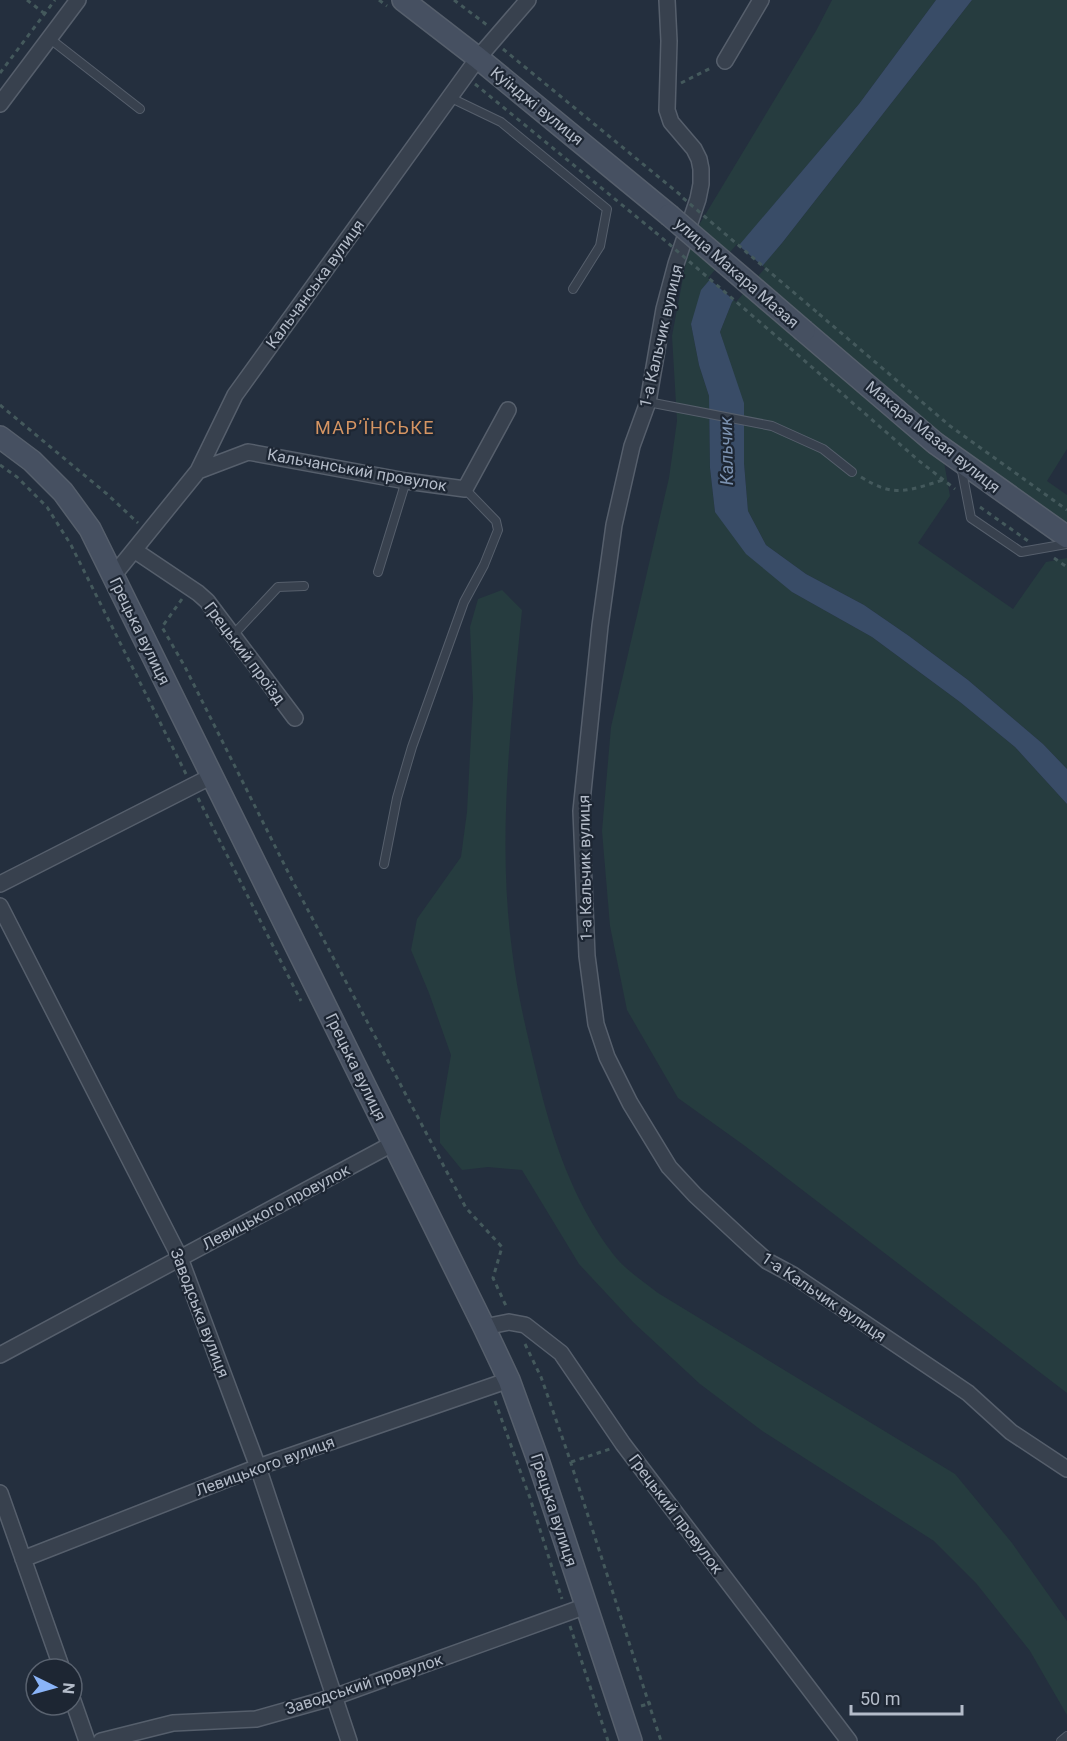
<svg xmlns="http://www.w3.org/2000/svg" width="1067" height="1741" font-family="Roboto,sans-serif">
  <style>
    .green { fill: #263c3f }
    .water { fill: #394c67 }
    .pier { fill: #242f3e }
    .lines { fill: none; stroke-linecap: round; stroke-linejoin: round }
    .lane-casing { stroke: #565f6c; stroke-width: 10 }
    .street-casing { stroke: #565f6c; stroke-width: 18 }
    .secondary-casing { stroke: #565f6c; stroke-width: 24 }
    .path { stroke: #44595c; stroke-width: 3; stroke-dasharray: 4.5 4.5; stroke-linecap: butt }
    .lane { stroke: #38414e; stroke-width: 8 }
    .street { stroke: #38414e; stroke-width: 15 }
    .secondary { stroke: #465061; stroke-width: 21 }
    .secondary-bridge-casing { stroke: #565f6c; stroke-width: 24; stroke-linecap: butt }
    .path-bridge { stroke: #44595c; stroke-width: 3; stroke-dasharray: 4.5 4.5; stroke-linecap: butt }
    .secondary-bridge { stroke: #465061; stroke-width: 21 }
    .labels { text-anchor: middle; dominant-baseline: central; stroke-width: 4.5; stroke-linejoin: round; paint-order: stroke }
    .street-label { font-size: 16px; fill: #b4bcc9; stroke: #1d2633 }
    .neighbourhood-label { font-size: 18px; letter-spacing: 1.5px; fill: #d59563; stroke: #1d2633 }
    .water-label { font-size: 18px; font-style: italic; fill: #7c92b1; stroke: #1d2633 }
  </style>
  <rect width="100%" height="100%" fill="#242f3e"/>
  <path class="green" d="M832 0H936L859 104 728 259 696 230 816 31Z
    M972 0H1067V449L1047 481 1067 495V530L1008 490 751 279 782 243Z
    M690 241 721 267 691 324 699 365 709 396 710 468 715 512 792 592 872 637 960 702 1015 747 1067 804V1393L745 1146 678 1098 627 1010 610 926 602 831 611 727 669 478 677 421 672 336Z
    M744 287 943 456 950 496 918 543 1013 609 1046 562 1067 558V769L1043 744 968 680 909 636 864 605 806 574 766 545 748 511 744 463 731 367 720 332 732 302Z
    M502 590 522 610C511 721 497 839 512 950 517 993 527 1034 537 1075 552 1139 573 1201 613 1254 624 1269 643 1281 658 1293L955 1474 1012 1543 1067 1621V1715L1030 1651 976 1583 934 1541 761 1430 700 1384 633 1322 579 1264 522 1170 488 1167 462 1170 440 1143V1119L451 1055 429 993 411 950 417 919 461 857 467 812 473 698 470 627 478 599Z"/>
  <path class="water" d="M936 0H972L782 243 732 302 720 332 744 403V463L748 511 766 545 806 574 864 605 909 636 968 680 1043 744 1067 769V804L1015 747 960 702 872 637 792 592 746 554 715 512 710 468 709 396 699 365 691 324 701 290 859 104Z"/>
  <path class="pier" d="M737 244 765 268 736 302 708 278Z"/>
  <g class="lines">
    <g class="lane-casing">
      <path id="lane" d="M49 38 140 109
        M449 97 501 122 607 209 600 246 573 289
        M648 402 772 426 823 449 852 472
        M961 466 971 518 1021 552 1067 544
        M378 572 406 481
        M233 635 278 587 304 586
        M384 864 397 798 412 747 464 602 484 565 498 530 496 521 465 489
        M1061 1741 1067 1736"/>
    </g>
    <g class="street-casing">
      <path id="street" d="M667 0 669 41 667 110 671 122 694 149 699 159 701 169V184L698 199 676 264 664 309 648 402 632 446 614 525 600 626 581 811 587 956 596 1024 607 1057 630 1103 669 1167 695 1195 750 1246 767 1261 793 1275 943 1376 968 1393 1011 1432 1067 1469
        M725 61 761 0
        M0 104 78 0
        M198 471 248 452 406 481 465 489 508 410
        M134 550 198 593 207 601 295 718
        M113 576 198 471 235 395 478 58 528 0
        M0 884 212 776
        M0 906 180 1258 258 1467 349 1741
        M484 1327 509 1322 525 1325 561 1353 623 1444 849 1741
        M0 1355 394 1143
        M0 1493 62 1669
        M23 1559 258 1467 509 1380
        M72 1698 87 1741
        M101 1741 173 1723 256 1719 334 1697 586 1606"/>
    </g>
    <g class="secondary-casing">
      <path id="secondary" d="M403 0 478 58 669 215
        M804 331 935 443 1067 537
        M0 437 32 461 63 492 90 529 484 1327 509 1380 538 1460 631 1741"/>
    </g>
    <path class="path" d="M27 0 45 14
      M379 0 387 6
      M454 0 487 25
      M503 49 683 197
      M0 73 55 0
      M681 83 713 67
      M475 84 655 232
      M819 314 950 426 1067 510
      M790 348 918 460 955 489
      M0 405 107 494 138 523
      M0 465 17 477 47 507 71 545 186 774
      M861 477C894 498 907 491 943 480
      M980 507 1028 541
      M1054 558 1067 567
      M182 599 162 627 185 667 292 880 466 1208 502 1247 493 1278 507 1308
      M198 798 301 1001
      M525 1344 541 1377 568 1454 661 1741
      M495 1401 530 1498 562 1599
      M571 1462 610 1449
      M570 1626 608 1741
      M641 1706 651 1703"/>
    <use href="#lane" class="lane"/>
    <use href="#street" class="street"/>
    <use href="#secondary" class="secondary"/>
    <g class="secondary-bridge-casing">
      <path id="secondary-bridge" d="M669 215 804 331"/>
    </g>
    <path class="path-bridge" d="M683 198 819 314
      M655 232 790 348"/>
    <use href="#secondary-bridge" class="secondary-bridge"/>
  </g>
  <g class="labels">
    <g class="street-label">
      <text transform="translate(537 106) rotate(39)">Куїнджі вулиця</text>
      <text transform="translate(737 273) rotate(41)">улица Макара Мазая</text>
      <text transform="translate(315 284) rotate(-54)">Кальчанська вулиця</text>
      <text transform="translate(661 336) rotate(-77)">1-а Кальчик вулиця</text>
      <text transform="translate(933 437) rotate(39)">Макара Мазая вулиця</text>
      <text transform="translate(357 470) rotate(10)">Кальчанський провулок</text>
      <text transform="translate(140 631) rotate(64)">Грецька вулиця</text>
      <text transform="translate(245 653) rotate(53)">Грецький проїзд</text>
      <text transform="translate(585 868) rotate(-91)">1-а Кальчик вулиця</text>
      <text transform="translate(356 1067) rotate(64)">Грецька вулиця</text>
      <text transform="translate(276 1207) rotate(-28)">Левицького провулок</text>
      <text transform="translate(824 1297) rotate(34)">1-а Кальчик вулиця</text>
      <text transform="translate(200 1313) rotate(69)">Заводська вулиця</text>
      <text transform="translate(265 1466) rotate(-20)">Левицького вулиця</text>
      <text transform="translate(554 1510) rotate(72)">Грецька вулиця</text>
      <text transform="translate(676 1514) rotate(53)">Грецький провулок</text>
      <text transform="translate(364 1684) rotate(-18)">Заводський провулок</text>
    </g>
    <g class="neighbourhood-label">
      <text x="375" y="427">МАР’ЇНСЬКЕ</text>
    </g>
    <g class="water-label">
      <text transform="translate(726 451) rotate(-91)">Кальчик</text>
    </g>
  </g>
  <g transform="translate(54 1687) rotate(95)"><circle r="28" fill="#1d2633" stroke="#59626f" stroke-width="1.5"/>
  <path d="M0-4.5L10 22L0 15L-10 22Z" fill="#8ab4f8"/>
  <text y="-9" font-size="16" font-weight="bold" text-anchor="middle" fill="#b4bcc9">N</text>
  </g>
  <path d="M851 1705v9h111v-9" fill="none" stroke="#b4bcc9" stroke-width="3"/>
  <text x="860" y="1705" font-size="18" fill="#b4bcc9" stroke="#1d2633" stroke-width="4.5" paint-order="stroke">50 m</text>
</svg>
